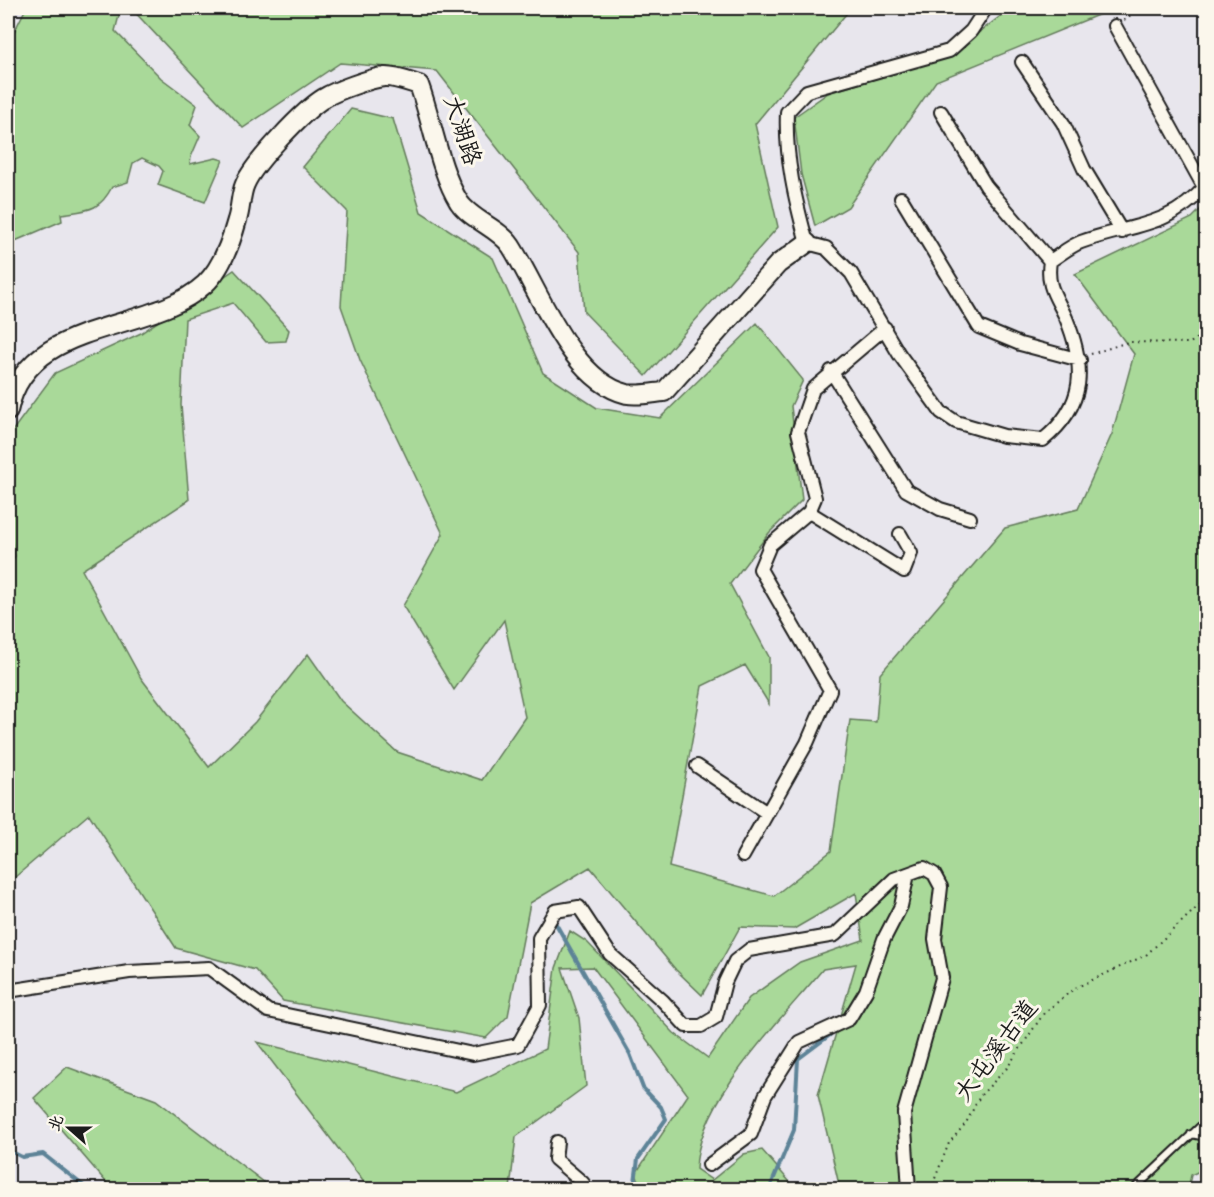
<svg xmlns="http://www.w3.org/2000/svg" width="1214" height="1197" font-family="Dekko,'LXGW WenKai TC',sans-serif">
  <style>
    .green { fill: #a9d999; stroke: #627a5a; stroke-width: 1.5 }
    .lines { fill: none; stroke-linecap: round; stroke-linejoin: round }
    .stream { stroke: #5d8397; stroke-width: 4 }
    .lane-casing { stroke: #1c1c1c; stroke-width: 10 }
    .street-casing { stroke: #1c1c1c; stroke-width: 16 }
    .secondary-casing { stroke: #1c1c1c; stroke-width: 22 }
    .path { stroke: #1c1c1c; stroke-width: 2; stroke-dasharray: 1.5 4.5; stroke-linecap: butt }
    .lane { stroke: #fbf7ec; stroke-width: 6 }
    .street { stroke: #fbf7ec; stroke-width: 12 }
    .secondary { stroke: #fbf7ec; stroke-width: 18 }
    .labels { text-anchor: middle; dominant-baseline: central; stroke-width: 6; stroke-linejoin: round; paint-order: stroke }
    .street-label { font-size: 24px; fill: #1c1c1c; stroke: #fbf7ec }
  </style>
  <rect width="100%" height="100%" fill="#e8e6ed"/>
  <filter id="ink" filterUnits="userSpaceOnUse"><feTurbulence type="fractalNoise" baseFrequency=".0167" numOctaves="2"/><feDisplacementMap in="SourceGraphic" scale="12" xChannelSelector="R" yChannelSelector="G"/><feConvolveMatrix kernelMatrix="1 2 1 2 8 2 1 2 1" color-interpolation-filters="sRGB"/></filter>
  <g filter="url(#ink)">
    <path class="green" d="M26 8H121L115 31 161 78 197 105 190 125 200 136 191 157 190 164 216 158 223 160 205 202 158 185 163 171 159 166 142 158 133 163 128 182 112 187C99 212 87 210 61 214L62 221 8 244V44Z
      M131 8H851L755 124 778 227 646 376 584 312 579 252 437 71 340 63 243 128Z
      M1011 8H1115L936 81 848 207 815 226 801 174 794 117 828 93 947 57Z
      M351 109 393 119 421 212 493 258 543 373 597 408 660 418 757 323 803 380 791 406 802 500 769 533 730 584 769 657V704L745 665 702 686 669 867 774 896 831 851 850 720 876 722 880 674 1005 528 1078 509 1112 434 1134 354 1075 274 1192 218 1206 204V1168L1191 1175 1188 1189H840L818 1095 856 964 823 969C780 1021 698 1100 696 1169L712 1180 744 1154 762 1150 796 1189H641L636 1173 688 1095 593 967 562 968 579 1018 586 1086 516 1137 510 1189H369L257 1042 456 1092 545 1049 556 968 570 931 587 942 674 1033 708 1058 749 998 800 962 863 940 856 893 794 929 740 927 702 995 676 970 590 867 530 903 508 1016 486 1038 283 1001 255 970 176 948 89 814 8 883V567L15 556 8 529V453L10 434 55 373 141 333 234 270 289 330 286 341 266 342 233 303 185 319 181 405 189 500 82 570 141 678 209 767 255 722 308 654 341 701 397 752 482 780 525 717 504 620 454 690 403 606 443 534 360 360 341 306 347 211 303 167Z
      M67 1067 156 1100 273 1189H112L34 1098Z"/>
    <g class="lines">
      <path class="stream" d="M556 924 630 1054 643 1088 661 1107 666 1119 638 1159 634 1190
        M8 1150 22 1157 43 1154 85 1187V1190
        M769 1190 794 1130 798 1059 830 1035"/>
      <g class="lane-casing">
        <path id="lane" d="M1191 1134 1206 1137
          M1133 1190 1206 1121"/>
      </g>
      <g class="street-casing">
        <path id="street" d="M986 8 971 31 949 51 807 91 787 112C785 158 795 199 807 243L826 248 851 273 899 354 941 412 956 422 1004 436 1043 440C1086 405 1086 367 1066 318 1056 296 1046 287 1050 261 1060 255 1070 246 1081 242 1131 224 1167 229 1206 186
          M1115 26 1205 189
          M1022 62 1063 123 1084 169 1122 232
          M941 112 986 186 1050 261
          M901 198 979 327 1020 344 1080 360
          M831 371 906 490 940 509 970 518
          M809 512 904 571 911 553 900 534
          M697 766 767 813
          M743 856 807 743 830 690 760 569 770 545 809 512 815 498 798 432 813 389 885 328
          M8 991 129 972 209 968 268 1011 473 1054 518 1045 540 1005 539 938 555 911 579 907 610 954 663 1001 686 1026H701L716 1017 725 982 735 961 749 950 835 935 894 879 924 868 934 874 941 887 935 939 942 978 904 1113 909 1190
          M557 1142 555 1159 583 1183 581 1190
          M709 1165 751 1134 765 1096 799 1042 849 1019 866 991 884 939 901 906 908 874"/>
      </g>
      <g class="secondary-casing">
        <path id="secondary" d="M8 411C27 316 149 336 205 284 222 268 231 242 237 220 241 209 240 195 245 184 254 163 304 110 324 98 335 91 371 78 384 77 394 76 409 82 419 85 432 120 440 172 459 202 471 220 499 228 511 246 539 290 571 381 627 394 638 396 653 393 664 392L778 264 807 243"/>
      </g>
      <path class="path" d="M1124 20 1141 8
        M1091 354 1128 342 1190 343 1206 333
        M935 1190 934 1181 949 1143 966 1123 980 1096 1007 1068 1044 1013 1075 988 1146 955 1206 899"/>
      <use href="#lane" class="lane"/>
      <use href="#street" class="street"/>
      <use href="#secondary" class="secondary"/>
    </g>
  </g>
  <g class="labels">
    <g class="street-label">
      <text transform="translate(460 131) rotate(72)">大湖路</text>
      <text transform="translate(998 1052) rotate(-53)">大屯溪古道</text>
    </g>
  </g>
  <rect width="1214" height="1197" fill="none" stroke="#fbf7ec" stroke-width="30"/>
  <rect x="15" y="15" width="1184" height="1167" fill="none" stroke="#1c1c1c" stroke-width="2" filter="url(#ink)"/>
  <g transform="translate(69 1128) rotate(291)" stroke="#fbf7ec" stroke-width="4.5" paint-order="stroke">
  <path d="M0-4.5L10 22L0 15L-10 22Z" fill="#1c1c1c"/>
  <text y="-9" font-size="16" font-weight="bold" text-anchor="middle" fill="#1c1c1c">北</text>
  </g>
</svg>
